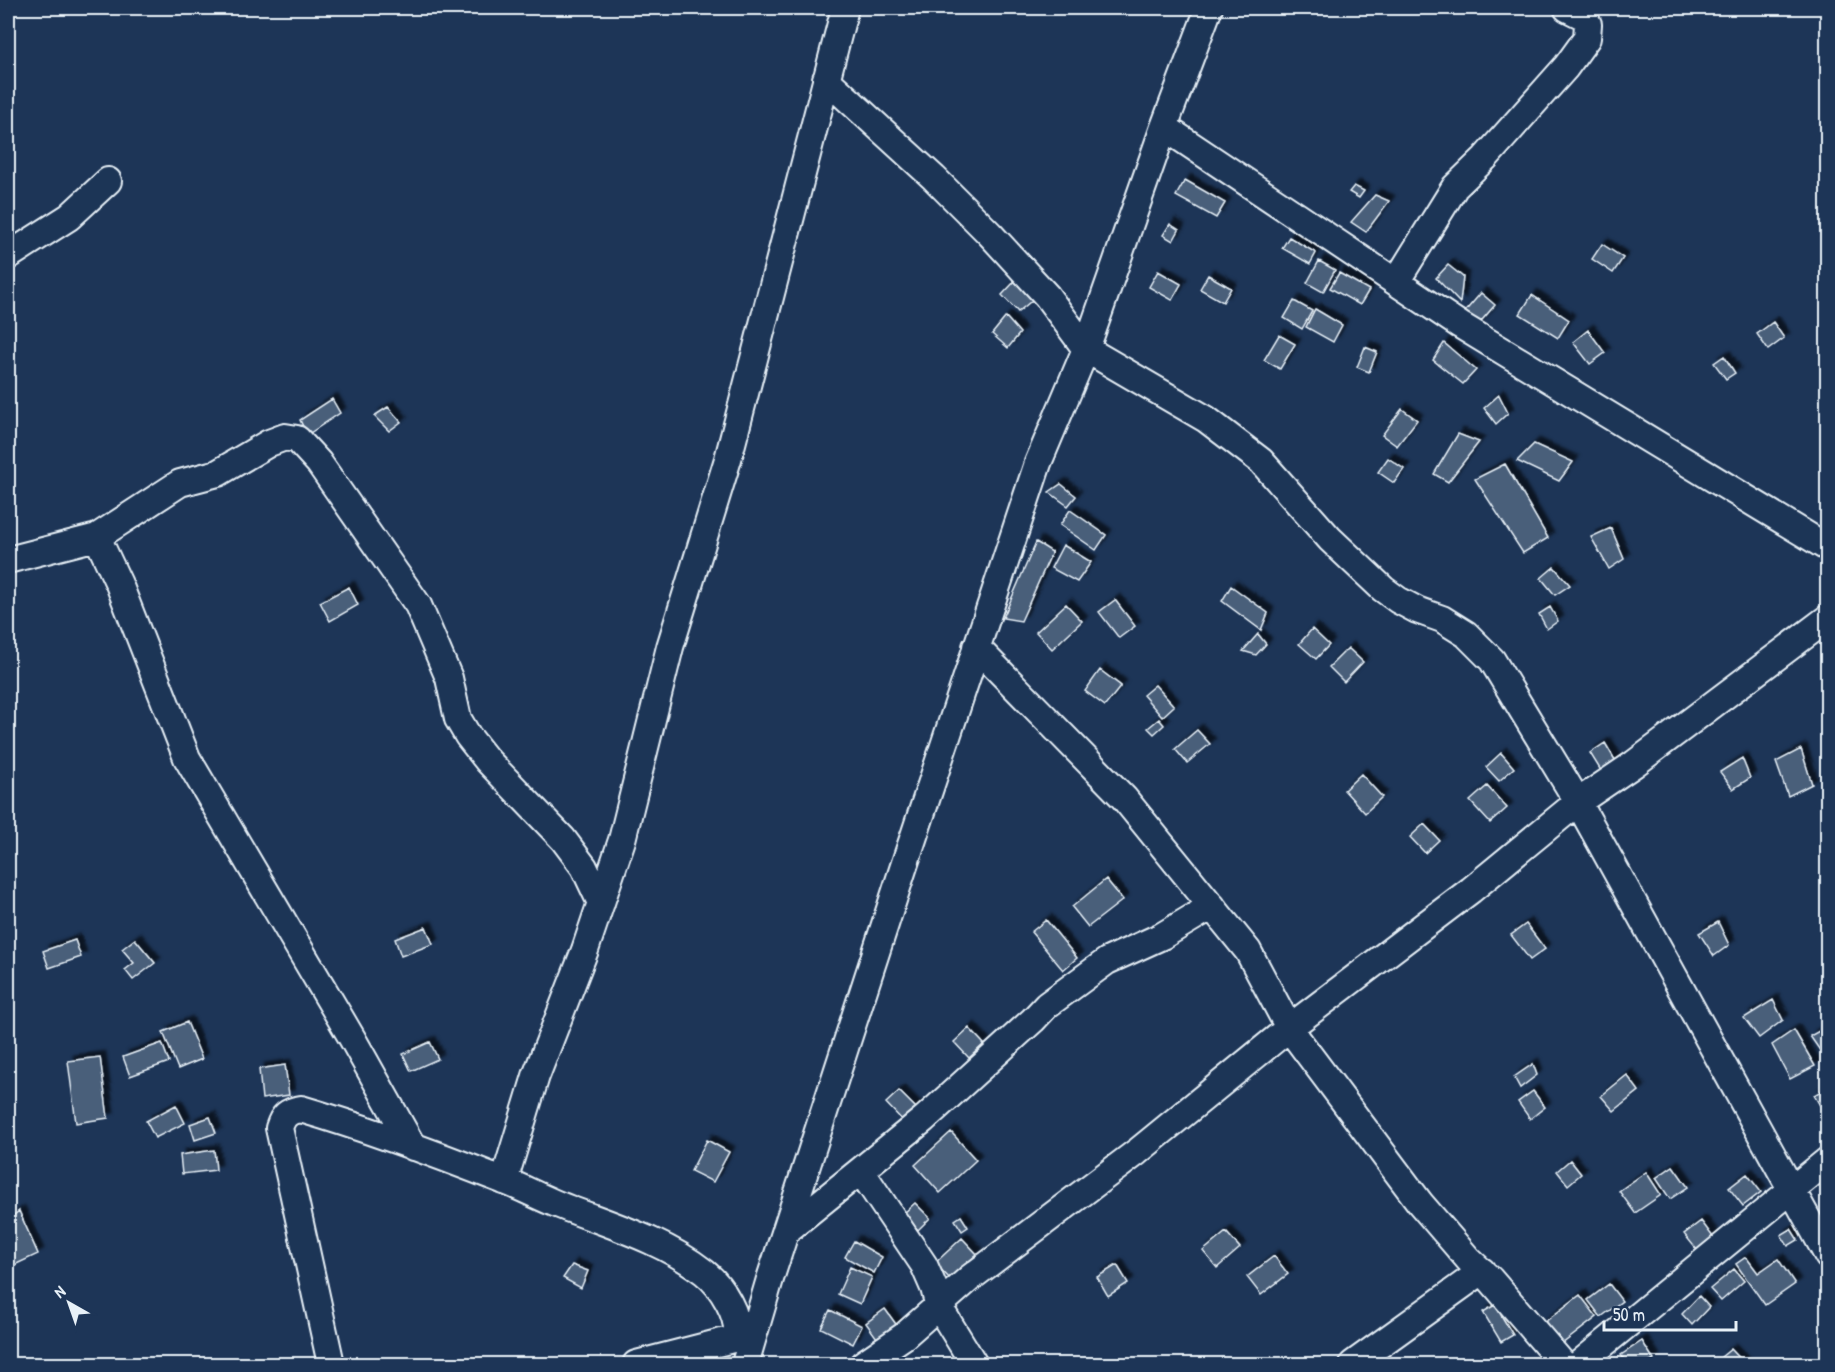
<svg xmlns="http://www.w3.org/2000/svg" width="1835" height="1372" font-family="'Patrick Hand',sans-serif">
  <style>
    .building { fill: #495e7a; stroke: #e8f1f8; stroke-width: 1.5; filter: url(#shadow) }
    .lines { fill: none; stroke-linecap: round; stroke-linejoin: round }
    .minor-casing { stroke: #e8f1f8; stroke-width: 30 }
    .minor { stroke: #1d3557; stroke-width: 26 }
  </style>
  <defs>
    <filter id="shadow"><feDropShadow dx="5.5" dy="-5.5" stdDeviation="1.5" flood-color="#0009"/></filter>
  </defs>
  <rect width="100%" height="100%" fill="#1d3557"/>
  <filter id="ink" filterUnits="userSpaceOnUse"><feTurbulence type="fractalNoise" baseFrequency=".0167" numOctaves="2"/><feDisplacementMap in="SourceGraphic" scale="12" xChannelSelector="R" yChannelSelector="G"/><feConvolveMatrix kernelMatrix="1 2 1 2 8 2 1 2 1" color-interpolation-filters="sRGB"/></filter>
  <g filter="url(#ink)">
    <path class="building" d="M1185 180 1225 203 1216 218 1176 196Z
      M1354 186 1364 191 1359 198 1349 192Z
      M1375 195 1389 201 1366 232 1351 222Z
      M1170 224 1179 230 1173 241 1163 235Z
      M1289 237 1316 253 1310 264 1282 248Z
      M1602 244 1623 258 1613 273 1592 259Z
      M1319 261 1335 270 1323 292 1307 283Z
      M1448 265 1463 277 1460 303 1436 278Z
      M1158 271 1181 284 1172 300 1149 287Z
      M1339 273 1369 290 1360 305 1330 288Z
      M1208 275 1231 288 1223 302 1200 289Z
      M1016 280 1036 297 1018 312 1002 295Z
      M1481 293 1495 305 1476 327 1462 315Z
      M1532 295 1569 320 1558 338 1520 314Z
      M1294 301 1312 311 1302 329 1284 318Z
      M1315 309 1342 325 1333 342 1306 327Z
      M1006 317 1020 333 1008 348 992 334Z
      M1773 322 1784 338 1768 350 1757 334Z
      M1588 330 1605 353 1590 364 1573 342Z
      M1279 335 1295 344 1280 369 1264 360Z
      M1444 343 1476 370 1463 384 1433 360Z
      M1365 347 1377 352 1369 372 1357 367Z
      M1724 356 1735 373 1726 379 1714 363Z
      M1499 395 1508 413 1496 424 1484 408Z
      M332 399 340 413 307 435 300 420Z
      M388 407 401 422 389 431 374 416Z
      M1402 409 1417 420 1397 446 1382 435Z
      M1458 434 1479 442 1448 482 1434 474Z
      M1534 444 1573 462 1559 481 1517 461Z
      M1388 458 1404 469 1394 483 1378 472Z
      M1505 464 1548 538 1523 553 1475 479Z
      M1061 484 1076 496 1068 506 1049 492Z
      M1070 510 1106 535 1096 550 1060 525Z
      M1611 528 1624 559 1609 569 1591 537Z
      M1036 542 1052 552 1021 621 1003 618Z
      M1063 545 1091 562 1077 582 1051 568Z
      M1554 567 1570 585 1555 595 1541 578Z
      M1231 586 1268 613 1261 630 1222 601Z
      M349 587 358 605 330 621 320 602Z
      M1115 600 1135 626 1119 638 1099 612Z
      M1066 604 1082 621 1052 649 1036 632Z
      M1550 607 1558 621 1547 629 1539 614Z
      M1312 629 1329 645 1316 659 1299 644Z
      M1258 634 1266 644 1256 655 1243 651Z
      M1348 648 1363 662 1344 682 1329 667Z
      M1100 670 1121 686 1105 706 1085 691Z
      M1155 685 1174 706 1162 717 1143 695Z
      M1159 719 1164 725 1154 734 1148 728Z
      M1197 730 1210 744 1187 763 1175 749Z
      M1605 743 1618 765 1603 774 1590 753Z
      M1801 749 1812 784 1788 796 1776 762Z
      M1501 753 1514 768 1499 781 1486 767Z
      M1742 758 1750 778 1733 789 1720 772Z
      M1361 774 1382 797 1365 813 1344 790Z
      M1487 786 1507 808 1490 823 1470 801Z
      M1424 824 1439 840 1425 853 1410 837Z
      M1106 879 1123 900 1088 927 1072 907Z
      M1046 920 1077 958 1063 970 1031 932Z
      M1718 922 1729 945 1714 956 1699 933Z
      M1526 924 1545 949 1530 960 1511 935Z
      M426 927 433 944 401 956 395 939Z
      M135 939 155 963 133 980 125 970 134 963 122 949Z
      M75 940 81 957 49 968 43 951Z
      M1773 1000 1783 1020 1759 1038 1744 1018Z
      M187 1022 202 1059 178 1069 163 1032Z
      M969 1028 984 1044 969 1058 954 1042Z
      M1794 1030 1815 1066 1790 1079 1772 1045Z
      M1821 1030 1828 1045V1062L1810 1036Z
      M430 1042 438 1059 411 1071 403 1054Z
      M162 1043 169 1062 130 1076 123 1057Z
      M100 1057 108 1118 76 1123 68 1061Z
      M1533 1064 1537 1075 1520 1088 1514 1077Z
      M285 1065 289 1095 262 1099 259 1069Z
      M1627 1075 1639 1091 1614 1111 1601 1096Z
      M1828 1087V1105L1822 1109 1814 1095Z
      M899 1091 917 1109 904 1122 886 1103Z
      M1533 1091 1545 1107 1530 1119 1518 1102Z
      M176 1105 185 1123 155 1138 146 1121Z
      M210 1117 216 1133 195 1140 190 1124Z
      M951 1132 976 1160 940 1193 915 1165Z
      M707 1140 729 1152 713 1182 691 1171Z
      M214 1150 216 1170 182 1174 180 1155Z
      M1570 1160 1581 1174 1568 1185 1557 1171Z
      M1673 1166 1688 1187 1670 1199 1656 1178Z
      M1646 1172 1661 1195 1635 1213 1619 1191Z
      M1747 1174 1761 1192 1743 1206 1729 1188Z
      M915 1203 930 1218 918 1230 903 1214Z
      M19 1211 38 1254 8 1268V1237L11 1234 8 1229V1220Z
      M961 1216 968 1227 962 1231 955 1220Z
      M1701 1221 1713 1237 1697 1250 1684 1234Z
      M1791 1229 1798 1240 1788 1246 1781 1235Z
      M1226 1232 1240 1248 1217 1268 1203 1251Z
      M962 1238 977 1254 950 1279 935 1263Z
      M854 1241 882 1257 874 1273 845 1257Z
      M1274 1256 1288 1274 1261 1295 1247 1277Z
      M1746 1257 1758 1273 1778 1259 1795 1284 1765 1305 1736 1264Z
      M572 1265 588 1271 581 1288 563 1278Z
      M1117 1265 1128 1283 1108 1296 1097 1277Z
      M850 1267 872 1277 860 1304 838 1294Z
      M1734 1269 1744 1281 1721 1301 1710 1289Z
      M1609 1284 1622 1301 1601 1317 1588 1300Z
      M1580 1295 1597 1317 1558 1347 1541 1325Z
      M1699 1296 1709 1307 1692 1325 1682 1314Z
      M1495 1305 1513 1335 1501 1342 1483 1312Z
      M885 1309 898 1327 879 1341 866 1323Z
      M830 1310 862 1326 853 1344 821 1328Z
      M1642 1341 1654 1360 1647 1364H1627L1621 1355Z
      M1731 1349 1745 1364H1728L1721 1357Z"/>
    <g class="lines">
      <g class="minor-casing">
        <path id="minor" d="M826 79 934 178 990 234 1047 296 1086 349 1206 419 1261 461 1330 539 1383 589 1398 600 1417 610 1442 619 1466 634 1492 660 1578 802 1828 1256
          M1164 127 1460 325 1828 548
          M8 256 69 217 108 181
          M1396 282 1455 187 1485 158 1566 67 1587 38 1588 24 1583 16 1567 8
          M97 537 119 584 187 758 352 1038 413 1147
          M8 560 97 537 180 483 218 473 269 443 285 437 297 439 319 463 418 605 449 678 458 719 468 736 487 760 563 839 584 867 601 903
          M976 647 1124 798 1248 951 1289 1028 1420 1203 1469 1260 1490 1279 1563 1364
          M861 1171 924 1265 934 1288 939 1307 974 1364
          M504 1181 536 1076 585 950 622 840 670 647 728 459 845 8
          M786 1231 924 1119 1033 1020 1047 1005 1107 961 1162 936 1212 906
          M331 1364 279 1128C283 1115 288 1111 301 1109 369 1129 436 1154 502 1180 519 1186 535 1195 552 1202 603 1223 660 1238 704 1272 722 1286 740 1316 737 1338
          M636 1364 737 1338H752
          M745 1364 770 1279 903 869 1038 463 1086 349 1164 127 1209 8
          M863 1364 904 1336 970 1278 1137 1152 1289 1028 1471 890 1578 802 1634 764 1828 618
          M1353 1364 1482 1271
          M1579 1364 1828 1160"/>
      </g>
      <use href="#minor" class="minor"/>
    </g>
  </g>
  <rect width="1835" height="1372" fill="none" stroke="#1d3557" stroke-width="30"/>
  <rect x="15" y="15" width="1805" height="1342" fill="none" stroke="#e8f1f8" stroke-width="2" filter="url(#ink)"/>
  <g transform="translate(69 1303) rotate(320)" stroke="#1d3557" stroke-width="4.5" paint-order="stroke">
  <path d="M0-4.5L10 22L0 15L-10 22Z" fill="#e8f1f8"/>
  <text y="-9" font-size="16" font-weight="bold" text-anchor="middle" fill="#e8f1f8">N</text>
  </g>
  <path d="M1604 1321v9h132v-9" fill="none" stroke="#e8f1f8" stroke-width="3"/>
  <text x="1613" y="1321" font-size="18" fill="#e8f1f8" stroke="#1d3557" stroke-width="4.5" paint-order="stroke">50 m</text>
</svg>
